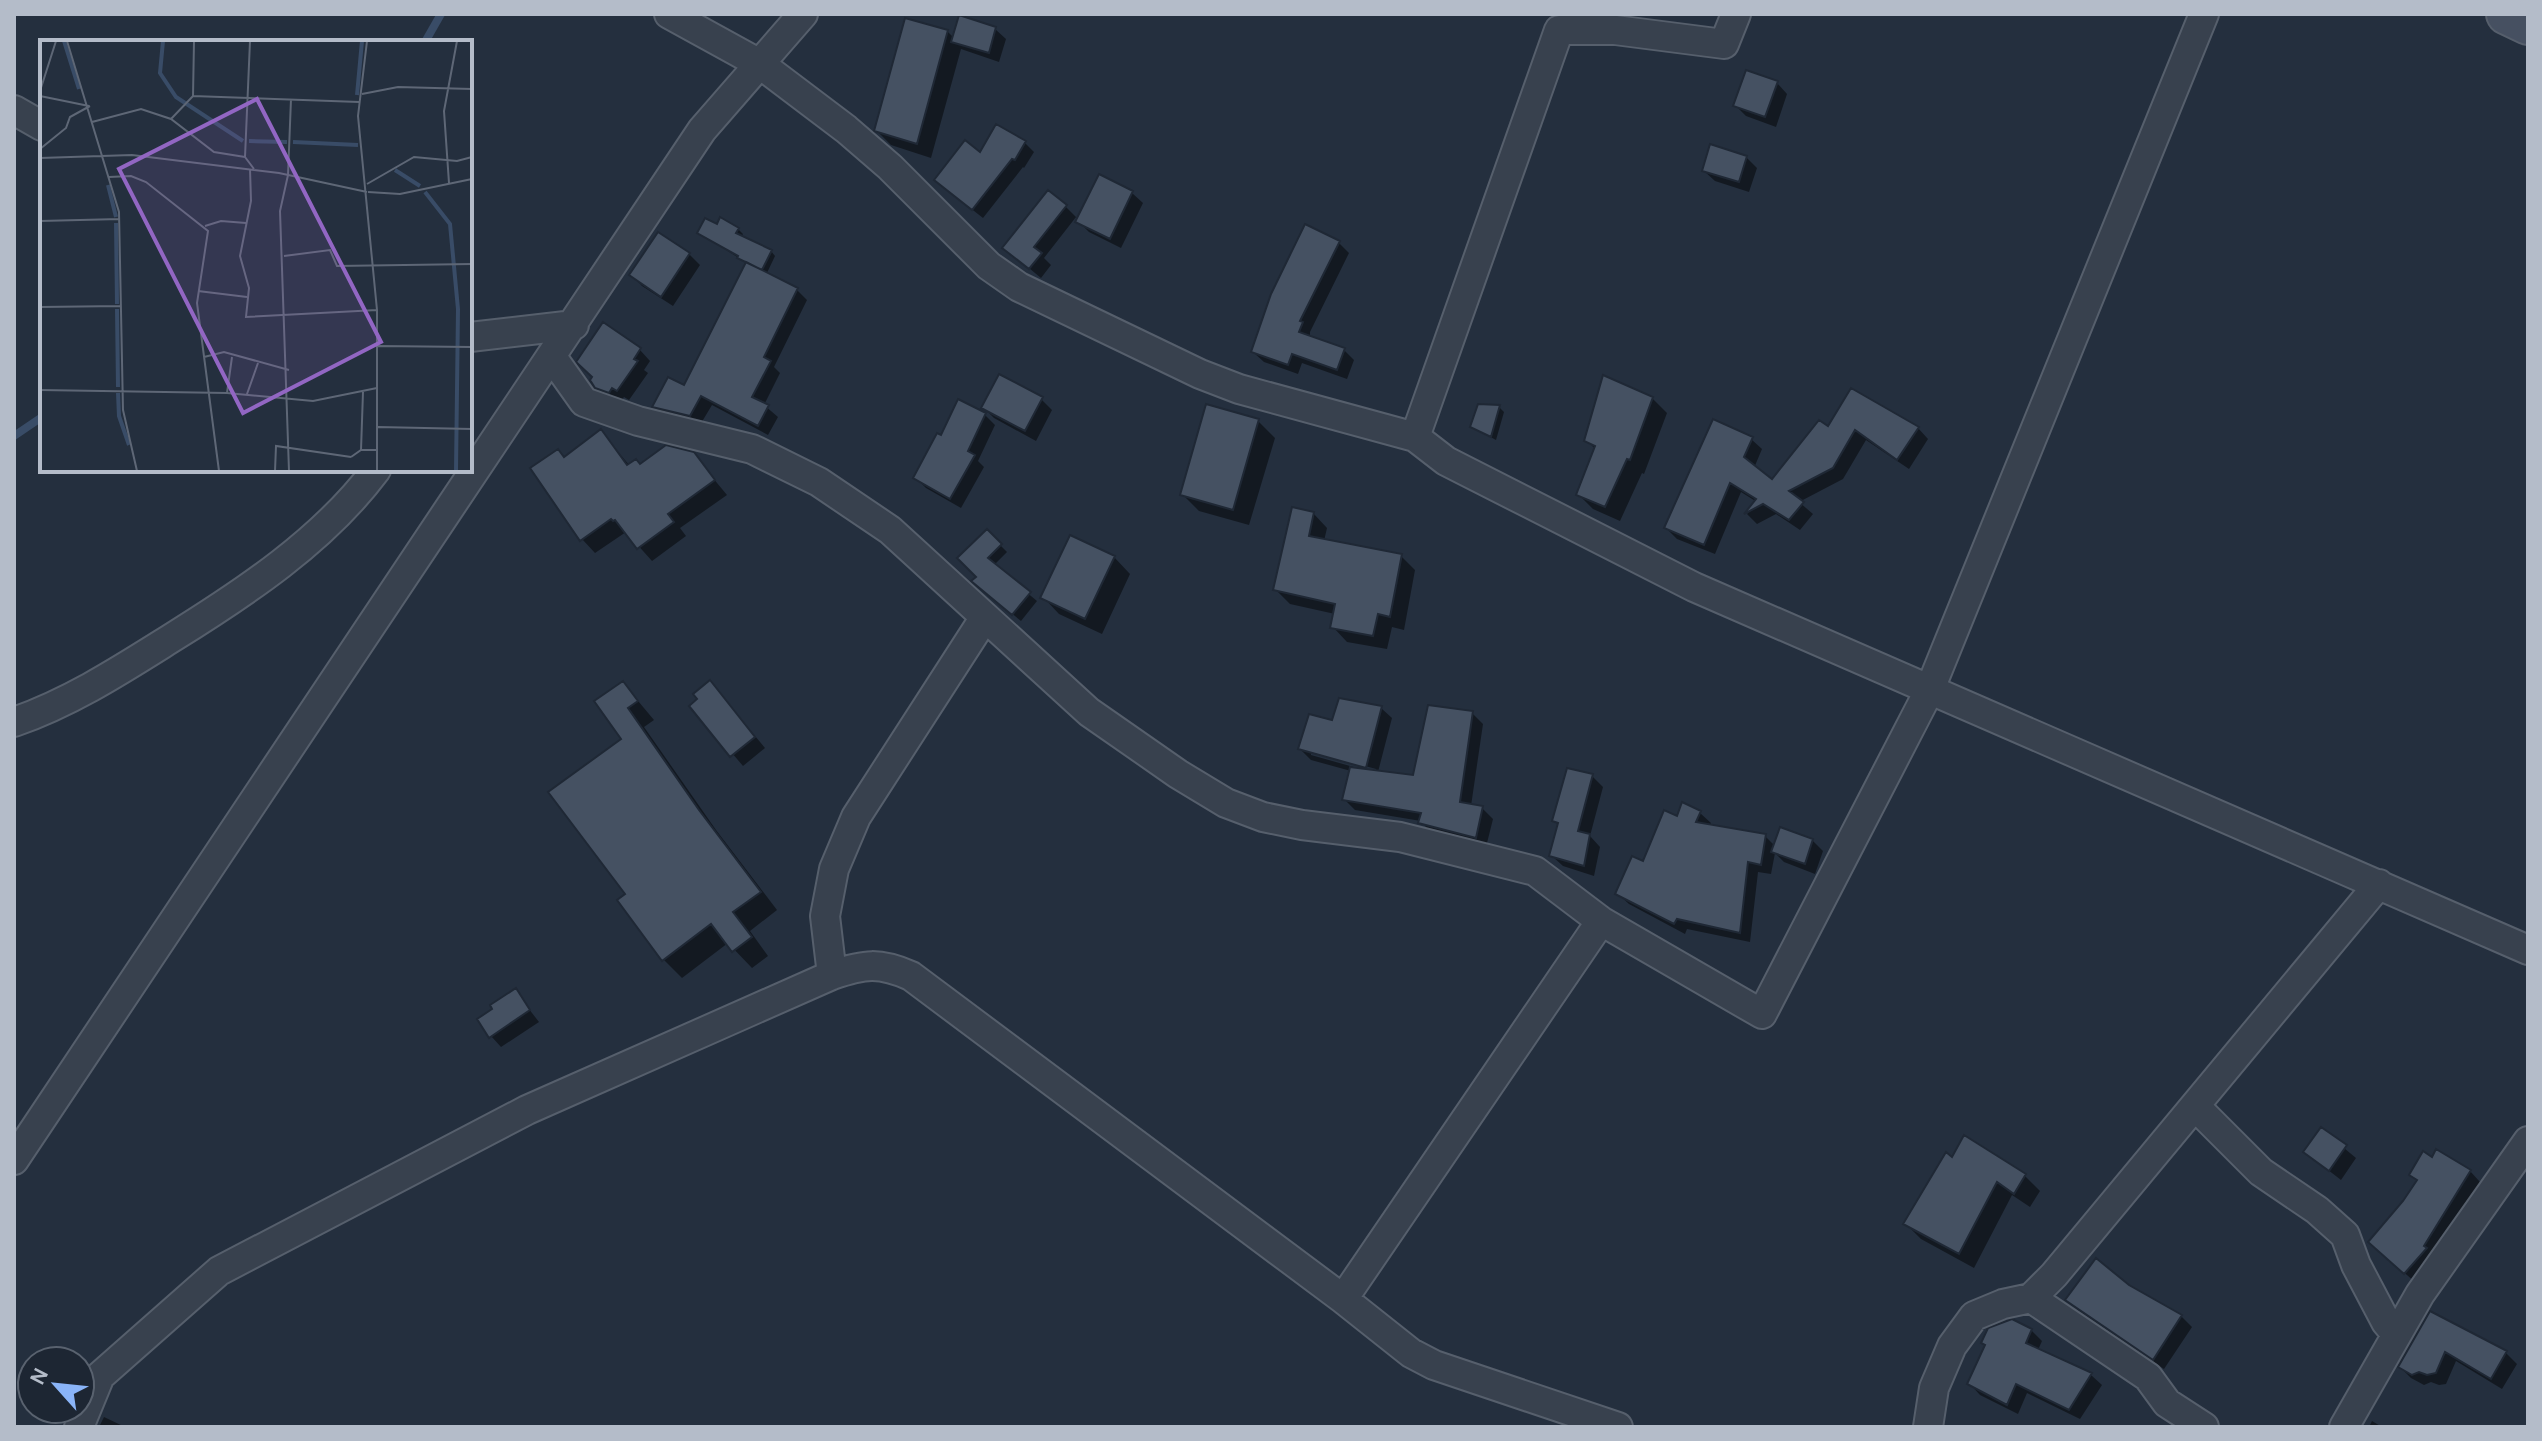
<svg xmlns="http://www.w3.org/2000/svg" width="2542" height="1441" font-family="Karla,sans-serif">
  <style>
    .shadow { fill: #0007; fill-rule: evenodd }
    .lines { fill: none; stroke-linecap: round; stroke-linejoin: round }
    .stream { stroke: #394c67; stroke-width: 8 }
    .building { fill: #455162; stroke: #1f2835; stroke-width: 2 }
    .minor-casing { stroke: #565f6c; stroke-width: 32 }
    .secondary-casing { stroke: #565f6c; stroke-width: 44 }
    .minor { stroke: #38414e; stroke-width: 28 }
    .secondary { stroke: #465061; stroke-width: 40 }
    .inset-river { fill: none; stroke: #394c67; stroke-width: 4 }
    .inset-road { fill: none; stroke: #5e6776; stroke-width: 2 }
    .view { fill: #9266c3; fill-opacity: 0.15; stroke: #9266c3; stroke-width: 4 }
    .inset-edge { fill: none; stroke: #b4bcc9; stroke-width: 4 }
  </style>
  <rect width="100%" height="100%" fill="#242f3e"/>
  <path class="shadow" d="M995 29 1006 39 999 62 961 49 931 158 891 145 876 130 947 31 954 38Z
    M1777 83 1787 94 1776 127 1746 116 1735 105Z
    M1025 143 1034 152 1024 168 1023 167 983 218 946 189 981 155Z
    M1746 157 1757 168 1749 192 1715 181 1704 171Z
    M1132 193 1143 203 1121 248 1089 232 1078 221Z
    M1065 206 1076 217 1044 258 1051 265 1041 278 1005 248Z
    M718 226 738 229 743 234 741 237 771 251 775 256 766 275 797 290 807 300 774 367 780 373 764 405 778 417 768 435 712 405 700 425 664 417 654 406 685 388 748 264 700 233Z
    M1338 242 1349 253 1310 332V338L1344 350 1354 360 1347 379 1302 363 1298 374 1264 362 1253 352Z
    M689 254 700 265 673 306 642 286 632 275Z
    M640 350 650 361 644 370 648 373 629 400 624 397 620 402 608 398 596 386Z
    M1652 398 1667 413 1644 474 1642 473 1620 521 1593 509 1578 494 1595 449 1587 440Z
    M1041 399 1052 410 1036 441 994 418 984 408Z
    M1479 406 1499 407 1504 412 1496 440 1472 427Z
    M985 415 995 425 978 461 984 467 961 508 926 488 915 477 941 438Z
    M1258 421 1275 438 1249 525 1199 511 1182 494Z
    M1829 428H1918L1928 439 1909 469 1866 440 1843 479 1799 502 1813 514 1800 530 1776 514 1757 524 1747 514 1757 502 1741 492 1715 554 1677 539 1666 528 1751 439 1762 449 1754 468 1773 481Z
    M601 432 630 466 693 454 727 495 680 528 686 536 652 561 626 532 595 553 582 539 565 459Z
    M1313 513 1327 528 1324 541 1401 556 1415 570 1404 630 1392 627 1387 649 1347 642 1333 627 1335 614 1290 604 1276 590Z
    M987 532 1007 552 994 565 1037 601 1021 621 981 588 978 577Z
    M1114 557 1130 574 1102 634 1059 614 1043 597Z
    M623 683 654 720 644 727 716 830 777 910 750 931 768 956 752 968 728 943 682 978 664 960 619 901 628 894Z
    M720 694 765 748 743 766 692 706Z
    M1381 708 1392 718 1378 772 1414 777 1472 713 1483 724 1471 806 1482 808 1493 819 1486 847 1432 834 1421 821 1355 810 1344 799 1351 771 1311 760 1300 749 1334 723ZM1311 751 1376 769 1375 773 1311 755Z
    M1592 776 1603 787 1590 836 1600 847 1594 876 1563 866 1552 856 1559 826 1554 820Z
    M1700 813 1711 823 1710 826 1765 836 1775 846 1812 840 1823 851 1815 874 1784 862 1775 853 1771 874 1758 872 1750 942 1687 929 1685 934 1629 904 1618 894 1644 864 1678 819Z
    M515 991 539 1022 501 1047 491 1036Z
    M2321 1129 2356 1158 2341 1180 2305 1152Z
    M1964 1138 2025 1176 2040 1191 2030 1207 2012 1195 1974 1268 1921 1239 1906 1224 1953 1160Z
    M2470 1171 2480 1182 2416 1283 2381 1252 2418 1181 2411 1174Z
    M2128 1286 2181 1316 2192 1327 2164 1369 2078 1310 2068 1300Z
    M2431 1314 2506 1353 2517 1364 2502 1389 2456 1361 2446 1384 2439 1385 2431 1382 2424 1385 2411 1378 2400 1367Z
    M2031 1330 2042 1341 2038 1350 2091 1375 2102 1385 2080 1419 2027 1393 2018 1414 1980 1395 1970 1384Z
    M104 1417 125 1427H99Z
    M2372 1421 2382 1427H2369Z"/>
  <g class="lines">
    <path class="stream" d="M425 42 441 14
      M14 436 42 417"/>
  </g>
  <path class="building" d="M959 15 996 27 989 53 951 42Z
    M905 18 948 30 917 144 874 131Z
    M1746 70 1778 81 1765 117 1733 106Z
    M996 124 1026 141 1015 160 1012 159 972 210 934 180 965 140 980 152Z
    M1710 144 1747 156 1739 182 1702 171Z
    M1099 174 1133 191 1110 239 1075 222Z
    M1048 190 1067 205 1034 247 1042 253 1029 269 1002 248Z
    M720 217 739 228 736 233 772 250 762 270 737 258 738 256 697 233 705 218 717 224Z
    M1305 224 1340 241 1300 321 1303 322 1299 332 1345 348 1337 370 1292 354 1288 365 1251 352 1271 294Z
    M658 232 690 253 661 297 629 275Z
    M746 262 798 288 764 357 771 361 752 397 769 405 758 426 701 396 690 416 652 407 668 377 684 385Z
    M603 322 641 348 634 359 638 361 617 391 612 388 609 393 595 388 590 380 592 377 576 362Z
    M999 374 1043 397 1025 431 981 408Z
    M1603 375 1653 397 1630 460 1627 459 1605 507 1576 495 1595 446 1584 441Z
    M1851 388 1919 427 1897 460 1855 430 1833 468 1789 491 1804 502 1789 520 1763 504 1744 514 1756 499 1730 483 1704 545 1664 528 1713 419 1753 437 1744 457 1772 479 1819 420 1828 426Z
    M958 399 986 413 968 451 975 455 950 499 913 478 937 433 941 435Z
    M1206 404 1259 419 1233 510 1180 495Z
    M1478 404 1500 405 1491 437 1470 427Z
    M601 429 627 465 636 459 640 464 666 445 694 452 715 480 668 514 674 522 637 549 615 520 613 521 611 519 580 541 530 468 558 449 564 457Z
    M1292 507 1314 512 1309 536 1402 554 1390 617 1378 614 1373 636 1330 628 1335 604 1273 590Z
    M987 529 1002 544 988 558 1031 592 1012 615 971 581 976 577 957 558Z
    M1070 535 1115 556 1085 619 1040 598Z
    M710 680 755 737 730 757 689 706 697 699 693 694Z
    M623 681 638 701 628 708 699 810 761 892 733 912 752 937 732 952 711 924 662 961 617 900 625 894 548 792 621 739 594 701Z
    M1339 698 1382 706 1366 768 1298 749 1309 714 1332 720Z
    M1428 705 1473 711 1460 802 1483 806 1476 838 1418 823 1421 813 1342 800 1350 767 1413 775Z
    M1567 768 1593 774 1578 831 1590 834 1584 866 1549 856 1558 823 1552 821Z
    M1682 802 1701 811 1696 822 1766 834 1761 865 1748 862 1740 933 1677 919 1674 924 1615 894 1632 856 1643 861 1664 810 1677 816Z
    M1780 827 1813 839 1805 864 1771 852Z
    M516 988 530 1010 489 1038 477 1019 492 1009 490 1005Z
    M2321 1127 2347 1145 2329 1171 2303 1152Z
    M1964 1135 2026 1174 2014 1194 1997 1182 1959 1254 1903 1224 1946 1152 1952 1157Z
    M2436 1149 2471 1170 2424 1246 2427 1248 2404 1274 2368 1242 2403 1201 2417 1180 2409 1175 2423 1151 2432 1157Z
    M2096 1258 2129 1285 2182 1315 2153 1360 2065 1300Z
    M2430 1311 2507 1351 2491 1379 2445 1352 2436 1373 2427 1375 2419 1372 2412 1375 2398 1367Z
    M2012 1319 2032 1329 2026 1343 2092 1373 2069 1410 2016 1384 2007 1405 1967 1384 1985 1345 1981 1343 1988 1328Z"/>
  <g class="lines">
    <g class="minor-casing">
      <path id="minor" d="M669 14 760 64 846 129 890 167 989 266 1019 287 1200 374 1239 389 1415 437 1446 461 1694 587 2528 950
        M14 110 42 126
        M470 337 574 325
        M552 357 584 402 638 421 752 449 819 482 890 530 1089 712 1178 774 1226 803 1263 817 1302 825 1400 837 1535 871 1601 921 1762 1014 1930 689 2204 14
        M1415 437 1559 30H1615L1724 44 1736 14
        M14 722C71 702 119 671 170 639 244 593 323 541 376 470
        M832 975 825 916 834 869 856 817 985 617
        M2196 1107 2261 1172 2317 1210 2345 1235 2356 1265 2386 1322 2396 1334
        M14 1160 702 130 803 14
        M2031 1298 2148 1377 2167 1403 2204 1427
        M1343 1299 1601 921
        M79 1427 100 1376 219 1271 527 1110 832 975C865 964 879 962 911 976L1343 1299 1411 1353 1434 1365 1618 1427
        M1928 1427 1934 1388 1952 1346 1974 1316 2003 1304 2031 1298 2054 1275 2379 884
        M2344 1427 2420 1294 2528 1141"/>
    </g>
    <g class="secondary-casing">
      <path id="secondary" d="M2507 14 2528 24"/>
    </g>
    <use href="#minor" class="minor"/>
    <use href="#secondary" class="secondary"/>
  </g>
  <g transform="translate(40 40)">
    <rect width="432" height="432" fill="#242f3e"/>
    <path class="inset-river" d="M24 1 39 49M123 1 120 33 136 57 203 101M317 55 322 1M209 101 247 102M253 102 318 105M355 130 380 146M68 145 76 177M385 152 410 184 418 269 416 431M76 183 77 264M77 269 78 347M78 353 79 376 89 405"/>
    <path class="inset-road" d="M27 1 79 172 83 370 97 431M210 1 205 117 214 129M327 1 318 76 337 270V431M0 51 16 1M322 54 358 47 432 49M0 56 49 66M153 56 154 1M131 79 153 56 319 62M52 82 101 69 131 79 174 112 205 117M0 109 26 88 30 77 50 66M0 118 92 115 239 133 327 152M210 129 211 161 200 216 209 248 206 277 337 270M69 137 91 136 106 142 168 191 157 263 179 431M409 143 404 71 417 1M327 144 374 117 417 121 432 117M328 152 360 154 432 139M0 181 80 179M165 186 181 181 206 183M244 216 290 210 297 226 432 224M158 251 207 257M0 267 81 266M338 306 432 307M164 317 184 312 249 330M0 350 187 353 273 361 337 348M187 353 192 317M207 354 218 323M338 387 432 389M321 410 323 352M311 417 321 410H338M235 431 236 406 311 417M249 431 240 171 248 135 251 59"/>
    <path class="view" d="M217 59 341 302 203 373 79 129Z"/>
    <rect width="432" height="432" class="inset-edge"/>
  </g>
  <rect width="2542" height="1441" fill="none" stroke="#b4bcc9" stroke-width="32"/>
  <g transform="translate(56 1385) rotate(297)"><circle r="38" fill="#1d2633" stroke="#59626f" stroke-width="2"/>
  <path d="M0-6L14 30L0 20L-14 30Z" fill="#8ab4f8"/>
  <text y="-12" font-size="22" font-weight="bold" text-anchor="middle" fill="#b4bcc9">N</text>
  </g>
</svg>
